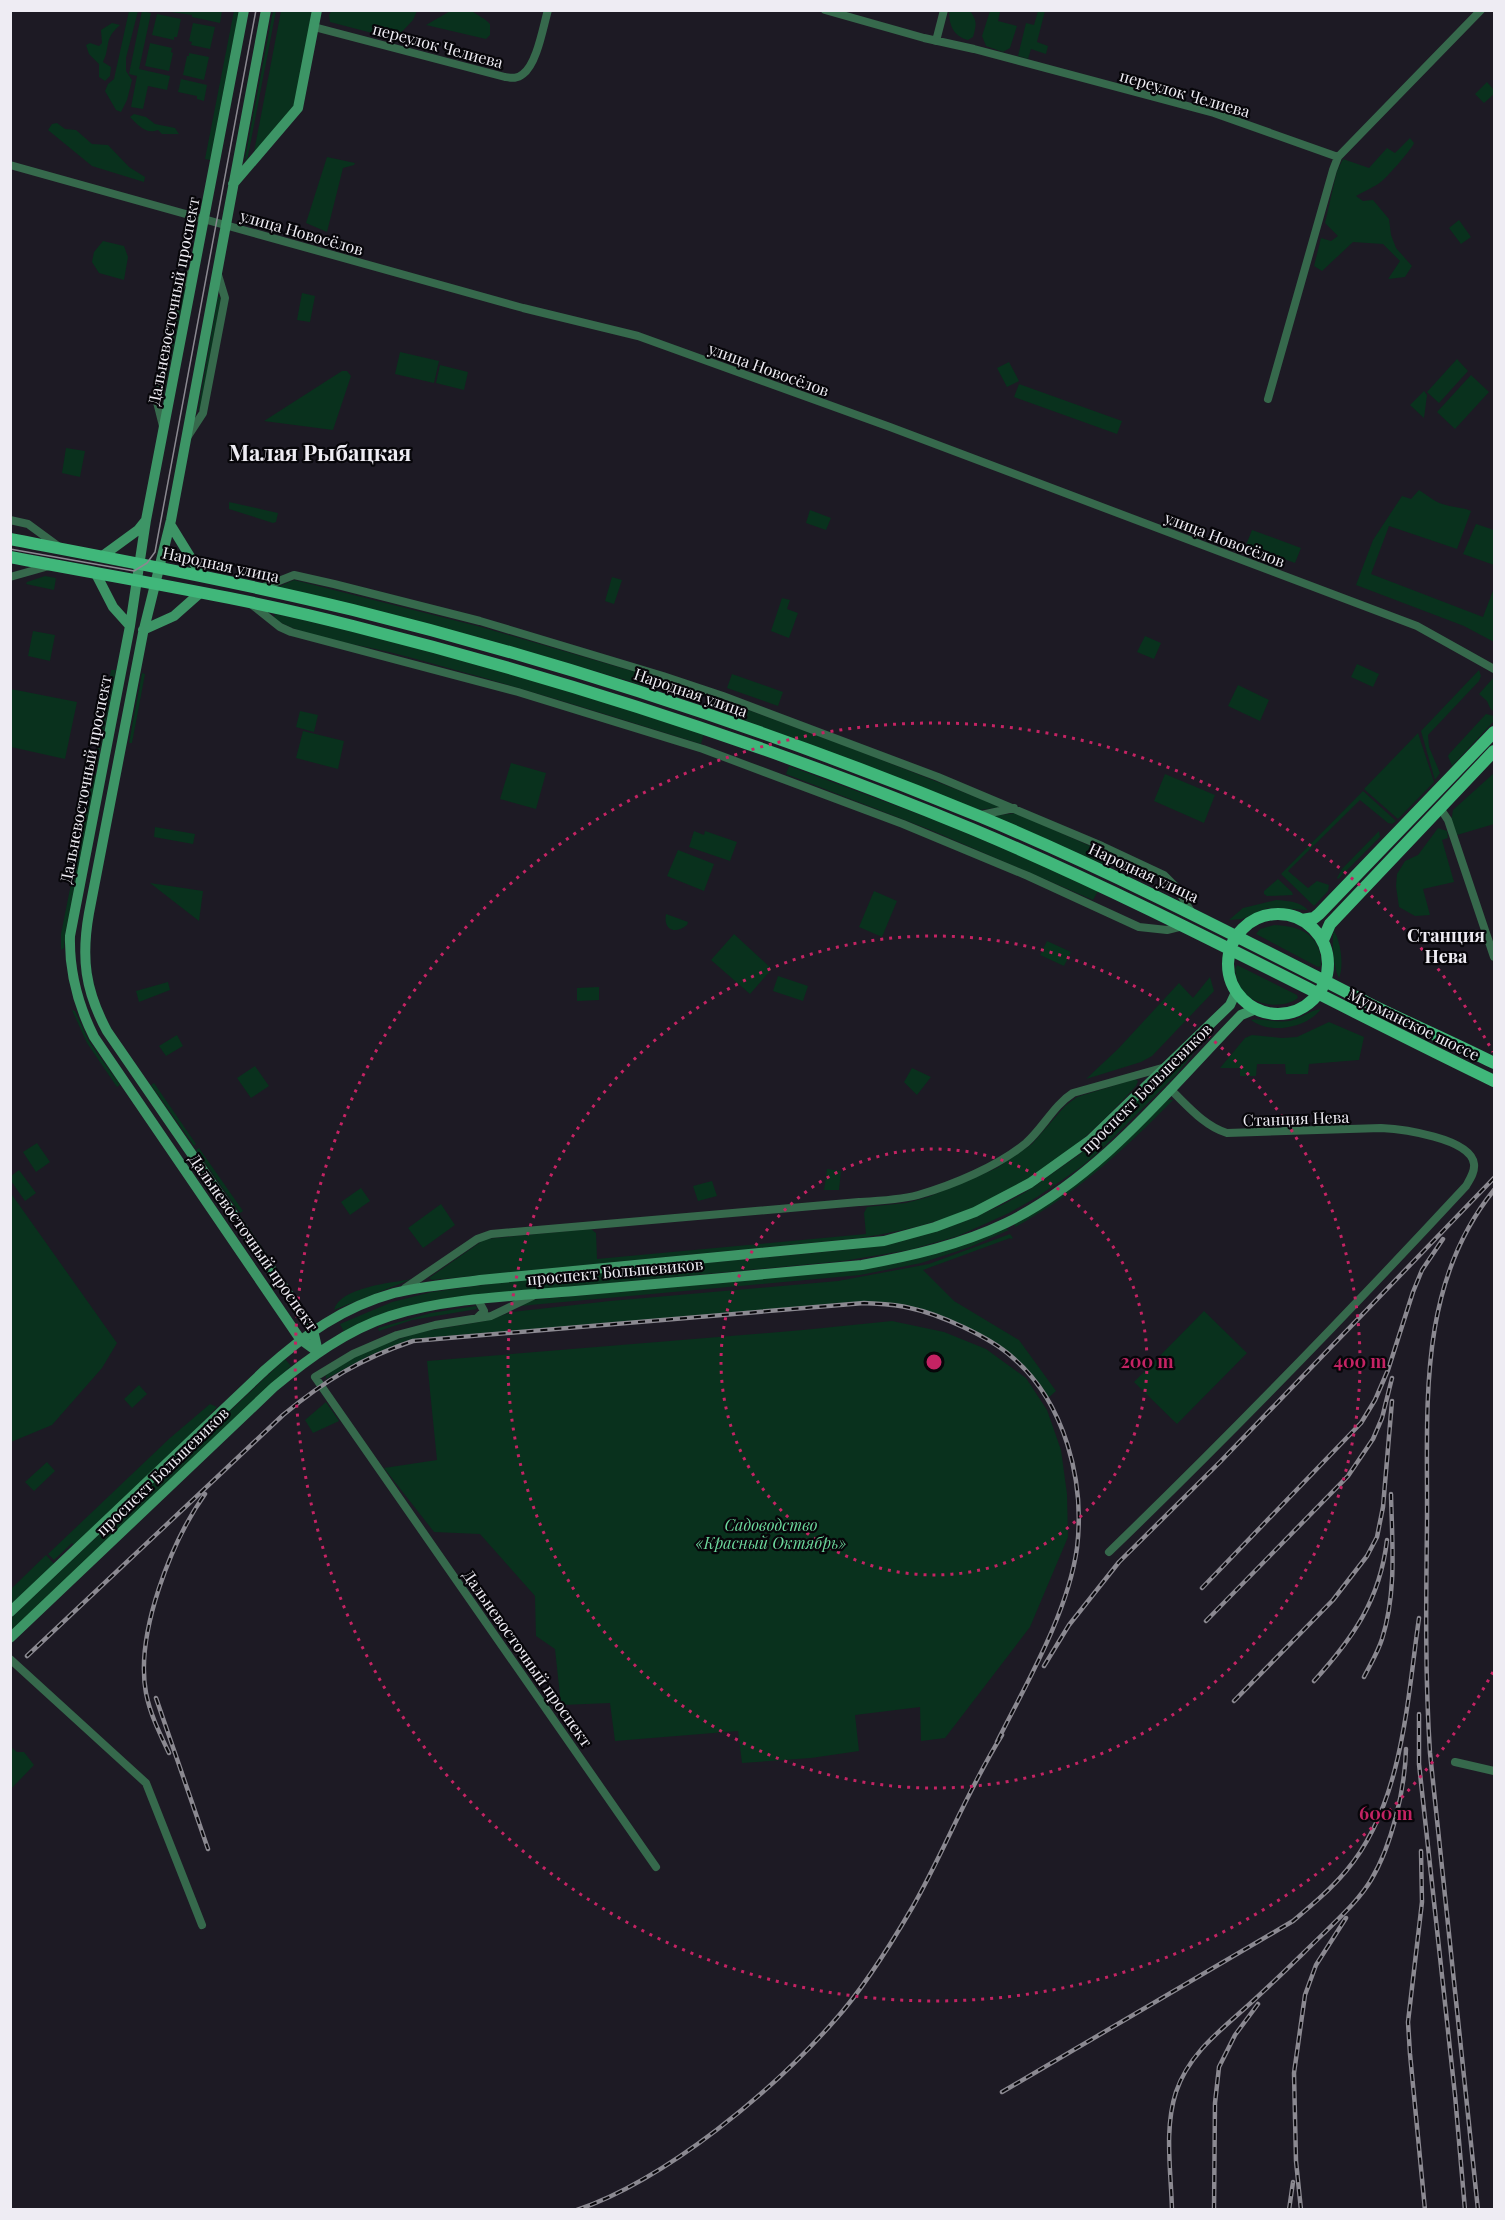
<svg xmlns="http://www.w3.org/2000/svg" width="1505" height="2220" font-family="'Playfair Display',serif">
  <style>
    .green { fill: #09311d }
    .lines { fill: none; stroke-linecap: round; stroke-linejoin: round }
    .street { stroke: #36694c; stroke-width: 8 }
    .secondary { stroke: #3d9566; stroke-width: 10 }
    .primary { stroke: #40b77a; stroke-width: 12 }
    .tram { stroke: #8b8991; stroke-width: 1.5 }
    .rail-casing { stroke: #8b8991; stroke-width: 4.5 }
    .rail { stroke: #07060a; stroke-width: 2; stroke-dasharray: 7; stroke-linecap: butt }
    .ring { fill: none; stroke: #c42363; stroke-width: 3; stroke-dasharray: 3 6 }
    .labels { text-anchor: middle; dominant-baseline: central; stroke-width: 4.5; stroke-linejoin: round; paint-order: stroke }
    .street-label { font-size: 16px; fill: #eeecf3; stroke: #07060a }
    .park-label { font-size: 16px; font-style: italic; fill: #6cd89c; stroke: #07060a }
    .neighbourhood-label { font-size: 18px; font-weight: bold; fill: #eeecf3; stroke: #07060a }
    .district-label { font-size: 22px; font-weight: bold; fill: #eeecf3; stroke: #07060a }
    .centre { fill: #c42363; stroke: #07060a; stroke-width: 3 }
    .ring-label { font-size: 18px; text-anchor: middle; font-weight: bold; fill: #c42363; stroke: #07060a; stroke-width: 4.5; stroke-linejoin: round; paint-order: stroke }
  </style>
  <rect width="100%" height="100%" fill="#1d1a24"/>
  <path class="green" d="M332 10H417V11L413 20 395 39 330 22 329 15Z
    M452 10 472 11C478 16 485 18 490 24V35L486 39 426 25Z
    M949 10 970 11C978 21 976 26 973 37L968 40C953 36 949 25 949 10Z
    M129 11H138L126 58V71L132 80 127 100 121 112 116 110 105 91 108 84 114 79Z
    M142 11 151 13 139 69 170 76 167 90 148 86 143 109 131 107 137 76 129 74Z
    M164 11 222 10V11L220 23 192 17V15Z
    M234 11H239L210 160 205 159Z
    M273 11H276L247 161 245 158Z
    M281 11H312L296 97 294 106 254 152Z
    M990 11 1000 12 998 21 1017 26 1010 48 1003 52 986 46 982 36Z
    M1038 11H1045L1037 42 1048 46 1046 54 1031 49 1028 59 1018 56 1026 23 1034 25Z
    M157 14 181 19 177 37H174V40L152 35Z
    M112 23 120 25C103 40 111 46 103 62L111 67 110 76 105 81 99 77V64L89 54 86 45 90 43 99 46 102 43 101 30Z
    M193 23 215 27 210 49 191 45 192 42 189 41Z
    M150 43 172 48 171 52 173 53 169 71 145 66Z
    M189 53 209 57 204 80 183 75 187 56H189Z
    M181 79 207 85 204 101 197 99V96L178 92Z
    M1487 82 1494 90V94L1484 103 1475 94Z
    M134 114 146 117 155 124 175 128 179 134H162L158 130C146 135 138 125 130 117Z
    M57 123 65 129 76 130 92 144 108 145 129 167 145 177 144 182 92 166 48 130 52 124Z
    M1410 138 1414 143C1412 149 1388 176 1382 181 1375 187 1364 191 1356 196L1363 201 1373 200 1389 219 1391 235 1396 248 1412 266 1405 277 1388 279 1400 261 1383 244 1353 242 1322 271 1314 266 1321 238 1331 241 1338 236 1325 223 1337 171 1343 159 1369 168 1387 148 1395 153Z
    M327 157 355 163 354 165 343 168 327 232 306 223Z
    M1459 220 1471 237 1461 244 1449 228Z
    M103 241 124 246 128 257 124 280 99 273 92 262 94 252Z
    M184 289 185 290 162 403 161 402 183 290Z
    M302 293 315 296 310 322 297 320Z
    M218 297 221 298 200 410H198Z
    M400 352 439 361 434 383 395 374Z
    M1457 359 1468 371 1439 403 1427 392Z
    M1009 362 1019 381 1007 387 997 368Z
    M440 365 468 372 464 390 436 383Z
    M342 371H347L351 376 333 430 264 421Z
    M1471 375 1489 392 1455 429 1437 412Z
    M1019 384 1122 421 1117 434 1014 397Z
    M1424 391 1427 395 1424 418 1410 405Z
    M66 448 85 451 80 477 62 473Z
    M1419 490C1428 496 1436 503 1446 505 1456 508 1462 507 1471 511L1457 549 1389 526 1371 574 1483 617 1494 588V642L1464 626 1356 585 1373 540 1402 496 1411 499Z
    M229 502 278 513 276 522 273 523 229 509Z
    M810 510 831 518 826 530 806 523Z
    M1476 524 1494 530V565L1463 554Z
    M1252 530 1301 548 1295 563 1246 545Z
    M45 576 56 578 54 590 26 584 27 582Z
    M612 577 622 580 614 604 605 601Z
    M294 580 481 627 656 678 653 688 478 637 278 587Z
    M782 598 790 600 787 609 798 613 789 638 771 631Z
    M275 614C420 645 562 689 704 733L701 744C600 712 499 681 397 654 364 645 299 637 274 618Z
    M33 631 55 635 50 661 28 656Z
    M1145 636 1161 643 1154 659 1137 652Z
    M1357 664 1379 674 1373 687 1351 677Z
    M111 670H116L97 765 94 766Z
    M1479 670 1481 676 1479 681 1428 735 1429 747 1440 773 1435 780 1421 731Z
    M142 673 145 674 132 743H129Z
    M732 674 783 692 778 706 727 688Z
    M1494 677V712L1490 708 1487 701 1479 694Z
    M1238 685 1269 700 1260 721 1228 706Z
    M11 689 77 702 65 759 11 747Z
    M738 706 859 751 1001 807 979 810 734 716Z
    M300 711 318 715 314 732 296 727Z
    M1486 714 1494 716V721L1452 766 1448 756 1450 753Z
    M303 731 344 741 338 769 296 758Z
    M1418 733 1434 782 1398 819 1364 789Z
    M511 763 546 773 536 809 500 799Z
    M789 766 937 821 1040 864 1098 891 1093 900 933 831 786 774Z
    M1494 773V824L1457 835 1451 822 1453 810Z
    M93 774 96 775 65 935 64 948 61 950V934Z
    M1165 774 1215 795 1204 823 1154 801Z
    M1363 791 1396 821 1392 824 1388 823 1360 800 1288 871 1308 888 1317 881 1329 885 1328 891 1314 906 1281 874Z
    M1016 813 1108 854 1103 864 994 816Z
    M155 827 195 834 193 844 154 837Z
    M1438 828 1447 831 1448 838 1442 840 1454 882 1423 889 1430 915 1415 916 1399 907 1396 886 1397 874 1405 861 1418 855Z
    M694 831 704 835 705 831 737 842 730 861 689 847Z
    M1379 831 1380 837 1338 879 1337 878 1342 869Z
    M678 850 714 864 704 891 667 876Z
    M1278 879 1292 892 1293 895 1267 896 1264 894V891Z
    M150 883 203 891 199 921Z
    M874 891 897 901 882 937 859 927Z
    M1276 900C1288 901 1299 901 1308 910L1268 908 1242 919 1229 920 1243 908Z
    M666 914 688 922 687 925C676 934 663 931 666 914Z
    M1274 925C1301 926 1322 935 1321 966L1318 967 1256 934 1260 929Z
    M1334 931C1341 942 1344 966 1339 978 1334 970 1331 940 1334 931Z
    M734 934 772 969 750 994 711 960Z
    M1047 941 1071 952 1064 966 1040 955Z
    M1237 965 1297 995 1298 998C1284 1009 1255 1006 1244 992 1238 985 1236 977 1235 969Z
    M778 976 808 986 803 1001 773 991Z
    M1210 977 1214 991 1152 1056 1141 1062 1086 1079 1118 1049 1179 983 1193 998Z
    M168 982 170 990 139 1002 136 991Z
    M599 987V1000L577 1001V988Z
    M1321 1009C1307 1028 1270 1035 1251 1020 1264 1018 1276 1023 1289 1021 1301 1019 1310 1010 1321 1009Z
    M72 1010 75 1011 89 1041 120 1085 117 1087 87 1043Z
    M1329 1022 1364 1037 1359 1060 1309 1064 1308 1074H1286L1285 1064H1257L1256 1076H1240V1068H1220L1245 1038 1252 1035 1282 1038 1297 1037Z
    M177 1035 183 1046 166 1056 159 1046Z
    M1193 1048 1195 1051 1177 1074 1101 1150 1081 1167 1037 1197 1009 1213 958 1236 909 1250 843 1261 464 1297 344 1332 340 1324 392 1302 432 1292 505 1282 855 1249 970 1219 1002 1205 1024 1193 1083 1152Z
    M255 1066 269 1086 251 1098 237 1078Z
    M912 1068 931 1077 917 1095 904 1082Z
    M1135 1079 1138 1081 1136 1086C1112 1112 1087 1137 1059 1159 1003 1203 930 1228 860 1238L432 1280 429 1278 485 1239 591 1229 596 1233 597 1259 866 1234 864 1213 867 1207 906 1203 928 1197 997 1168 1032 1144 1065 1106 1077 1097Z
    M154 1083 196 1144 194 1146 151 1085Z
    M1166 1100H1173C1125 1149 1076 1194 1015 1227V1223Z
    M37 1143 50 1162 36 1172 23 1152Z
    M199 1148 243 1211 240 1213 196 1150Z
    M827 1169 841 1171 839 1190H824Z
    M19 1170 36 1193 25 1201 11 1181V1176Z
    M712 1181 717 1196 698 1201 693 1186Z
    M361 1188 370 1201 350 1215 341 1202Z
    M10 1192 117 1343 102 1368 52 1425 11 1442Z
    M441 1204 455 1225 423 1248 408 1228Z
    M1006 1228 1009 1230 970 1247 921 1263 860 1275 519 1306 531 1300 822 1273Z
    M1010 1234 1013 1238 1011 1239 1010 1238 923 1270 954 1301 1019 1340 1056 1391 1048 1398 1012 1355 962 1325 910 1306 864 1302 413 1339 371 1355 326 1379V1376L327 1373 343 1363 372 1348 420 1332 485 1321 512 1312 610 1301 838 1281 929 1264Z
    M412 1279 334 1310C340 1287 391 1283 412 1279Z
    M476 1306 477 1309 412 1320 379 1331 378 1328 431 1313Z
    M1204 1311 1247 1353 1177 1424 1134 1382Z
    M892 1321 944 1332 986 1349 1026 1378 1047 1410 1061 1450 1067 1494 1068 1537 1030 1627 945 1738 921 1741 920 1707 855 1715 859 1751 811 1758 742 1763 738 1731 615 1741 610 1703 561 1705 555 1649 536 1636 535 1596 480 1534 434 1532 384 1468 437 1460 427 1361 803 1330Z
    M285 1359 291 1366 11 1631V1618Z
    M139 1385 147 1394 132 1408 124 1399Z
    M326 1402 339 1421 313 1433 305 1420Z
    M210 1404 217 1407 178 1448 74 1545 72 1543 54 1560 48 1554 170 1438Z
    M47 1462 55 1471 34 1491 25 1482Z
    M46 1555 55 1565 11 1607V1589Z
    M10 1746 17 1752H24L34 1765 11 1789Z"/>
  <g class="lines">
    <path class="street" d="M825 10 924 38 974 49 1214 113 1338 157
      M314 27 505 77C512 78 517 79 523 74 537 64 543 27 548 10
      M936 41 944 10
      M10 165 523 308 638 336 890 427 1417 626 1494 669
      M1268 399 1333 170 1338 157 1481 10
      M163 426 157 402 179 288 194 269
      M188 436 203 413 225 298 218 275
      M10 520 28 524 58 546
      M10 577 49 566
      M261 588 294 575 334 584 480 621 663 676 723 696 938 777 1102 846 1164 875 1176 887 1192 913
      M251 604 280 627 291 632 518 692 703 749 903 824 1028 876 1139 927 1167 930 1183 926
      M1440 808 1448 820 1494 957
      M981 815 1014 808
      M405 1288 477 1239 491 1234 859 1202C878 1201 899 1200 918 1195 953 1185 998 1166 1026 1143 1043 1128 1054 1105 1073 1093L1162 1068
      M533 1296 491 1316 435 1325 397 1335 353 1354 315 1377 656 1867
      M477 1318 484 1311 478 1300
      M1109 1552C1232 1433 1350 1311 1466 1186 1470 1179 1475 1172 1474 1164 1471 1138 1401 1129 1381 1128L1227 1133C1204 1126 1187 1105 1170 1089
      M10 1659 146 1783 202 1925
      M1455 1762 1494 1771"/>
    <path class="secondary" d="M244 10 146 520 130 626 70 936C69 973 78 1005 94 1037L300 1339 318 1352
      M266 10 171 520 143 633 89 913C81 958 85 990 107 1031L313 1330 318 1352
      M233 184 298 108 317 10
      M170 524 202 576
      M101 557 138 530 146 520
      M96 574 113 607 130 626
      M143 630 174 616 200 593
      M10 1612 265 1370C304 1335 343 1307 394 1293 422 1286 452 1284 480 1280L884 1241 935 1227 975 1212 1030 1183 1090 1140 1230 1005 1236 992
      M10 1638 274 1387C309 1358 347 1330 390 1316 446 1298 516 1296 575 1291 671 1283 766 1274 862 1265 911 1256 960 1245 1006 1223 1100 1177 1169 1089 1241 1015L1256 1009"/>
    <path class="primary" d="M10 539C125 561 239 582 353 610 566 663 775 732 979 816 1111 871 1238 937 1366 1002 1408 1023 1452 1042 1494 1063
      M10 557C125 579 241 597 353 626 564 679 771 746 972 829 1151 904 1320 997 1494 1081
      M1228 964a50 50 0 1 1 100 0a50 50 0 1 1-100 0Z
      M1302 920 1314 918 1319 914 1494 732
      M1323 940 1330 924 1494 751"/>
    <path class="tram" d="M10 549 134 571 147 563 155 552 256 10"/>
    <g class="rail-casing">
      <path id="rail" d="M1202 1588 1361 1423 1375 1400 1388 1370 1413 1292 1422 1270 1443 1239
        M1206 1621 1348 1476 1373 1439 1382 1418 1392 1378
        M27 1656 283 1415C324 1381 362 1358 413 1341L864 1303C879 1304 895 1304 910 1308 939 1314 990 1337 1012 1357 1065 1402 1085 1481 1077 1548 1068 1613 1026 1684 997 1742
        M1044 1666 1069 1625 1119 1562 1220 1462 1494 1178
        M1364 1677C1370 1665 1378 1652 1382 1639 1397 1592 1392 1542 1391 1494
        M1314 1681C1353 1638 1380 1600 1387 1540
        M156 1698 208 1849
        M1234 1701 1333 1600 1367 1556 1377 1537 1383 1507 1392 1401
        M1419 1714V1764L1455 2095 1465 2210
        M169 1753C160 1734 150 1714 146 1693 135 1634 171 1542 205 1494
        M1421 1851 1422 1902 1408 2022 1410 2054 1425 2210
        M1002 2092 1293 1921C1312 1905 1330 1890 1346 1871 1403 1804 1407 1701 1419 1618
        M577 2210C667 2179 773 2091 835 2020 862 1990 891 1944 912 1908 944 1852 967 1791 1002 1735
        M1172 2210C1171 2171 1164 2129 1176 2092 1188 2056 1217 2033 1244 2009 1271 1985 1297 1959 1323 1934 1340 1917 1359 1900 1371 1880 1392 1845 1405 1789 1406 1749
        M1214 2210 1215 2103 1219 2067 1235 2035 1258 2004
        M1289 2210 1293 2182
        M1301 2210 1296 2161 1294 2073 1305 1995 1316 1965 1346 1918
        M1478 2210 1430 1753C1425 1677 1426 1601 1427 1525 1428 1409 1416 1286 1494 1190"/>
    </g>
    <use href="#rail" class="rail"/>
  </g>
  <g class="ring">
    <circle cx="934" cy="1362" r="213"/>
    <circle cx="934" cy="1362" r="426"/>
    <path d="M1493 1672A639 639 0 1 1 1493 1052"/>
  </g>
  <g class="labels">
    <g class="street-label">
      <text transform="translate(438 45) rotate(15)">переулок Челиева</text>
      <text transform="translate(1185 93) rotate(16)">переулок Челиева</text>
      <text transform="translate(302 232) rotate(16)">улица Новосёлов</text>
      <text transform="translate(173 301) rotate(-79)">Дальневосточный проспект</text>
      <text transform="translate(769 369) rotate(20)">улица Новосёлов</text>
      <text transform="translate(1225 539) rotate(21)">улица Новосёлов</text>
      <text transform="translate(221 564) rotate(12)">Народная улица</text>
      <text transform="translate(691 692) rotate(19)">Народная улица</text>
      <text transform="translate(85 779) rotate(-79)">Дальневосточный проспект</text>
      <text transform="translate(1144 872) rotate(25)">Народная улица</text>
      <text transform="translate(1414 1024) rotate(26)">Мурманское шоссе</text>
      <text transform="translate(1146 1088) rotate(-45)">проспект Большевиков</text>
      <text transform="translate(1296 1118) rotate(-2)">Станция Нева</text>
      <text transform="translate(254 1242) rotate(55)">Дальневосточный проспект</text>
      <text transform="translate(615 1271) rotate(-5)">проспект Большевиков</text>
      <text transform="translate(162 1471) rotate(-44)">проспект Большевиков</text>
      <text transform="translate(528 1658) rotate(55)">Дальневосточный проспект</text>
    </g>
    <g class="park-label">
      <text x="771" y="1524">Садоводство<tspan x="771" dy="18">«Красный Октябрь»</tspan></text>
    </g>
    <g class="neighbourhood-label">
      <text x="1446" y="935">Станция<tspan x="1446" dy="21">Нева</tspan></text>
    </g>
    <g class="district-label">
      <text x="320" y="452">Малая Рыбацкая</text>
    </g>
  </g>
  <circle cx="934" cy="1362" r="9" class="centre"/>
  <g class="ring-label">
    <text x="1147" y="1368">200 m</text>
    <text x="1360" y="1368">400 m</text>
    <text x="1386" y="1820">600 m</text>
  </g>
  <rect width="1505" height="2220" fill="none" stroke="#eeecf3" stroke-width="24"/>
</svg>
